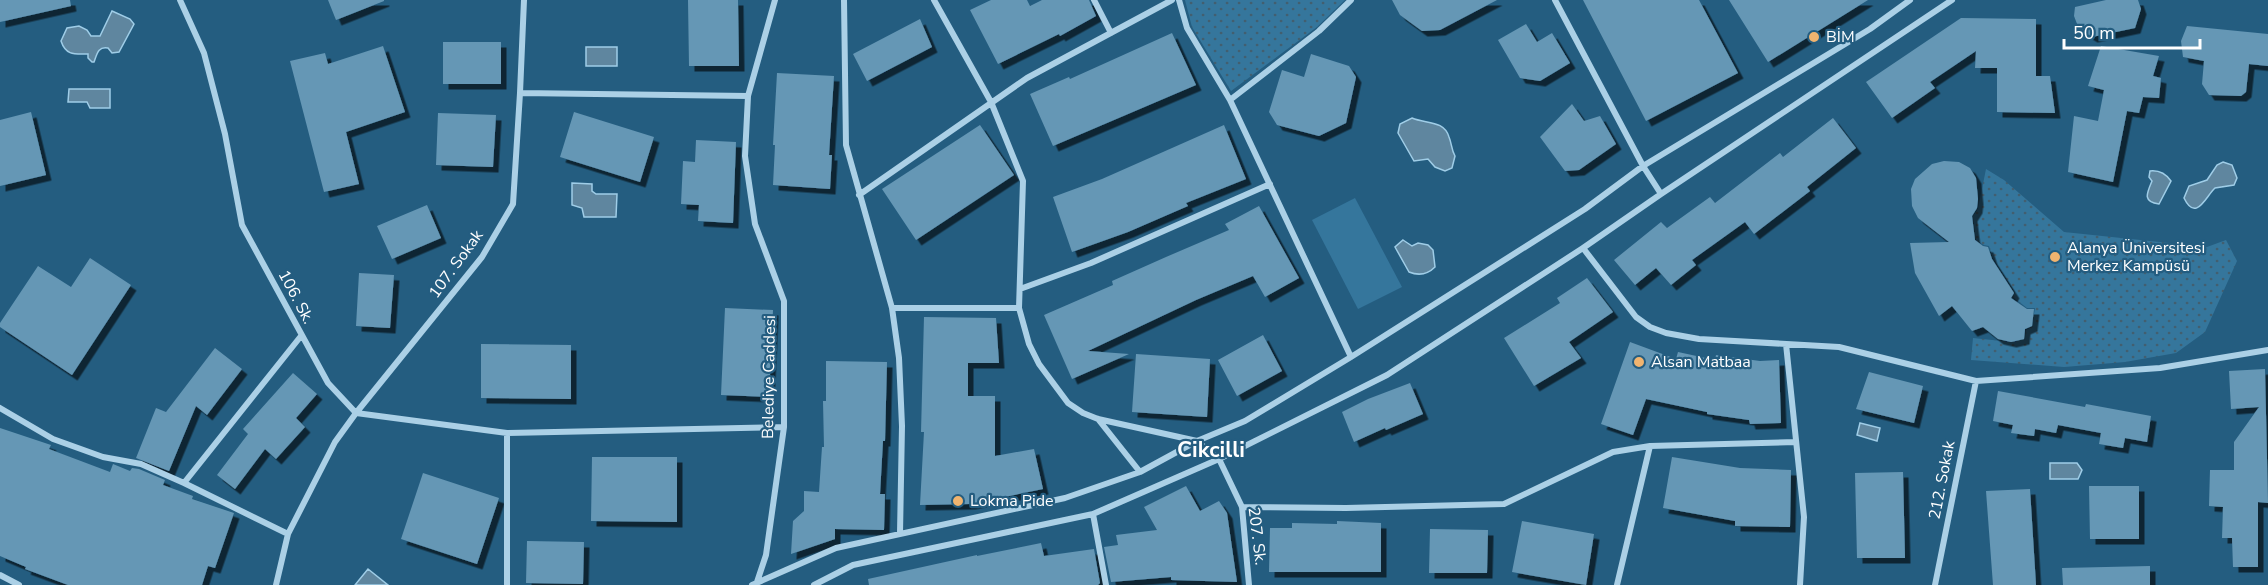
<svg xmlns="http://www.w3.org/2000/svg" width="2268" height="585" font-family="'Nunito Sans',sans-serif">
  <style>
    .grass { fill: #35769c }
    .park { fill: url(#park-dots) }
    .water { fill: #5f869f; stroke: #9fcde7; stroke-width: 1.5 }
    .building { fill: #6597b5; filter: url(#shadow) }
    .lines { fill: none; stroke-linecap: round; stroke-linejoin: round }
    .minor { stroke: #abd0e6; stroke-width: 6 }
    .poi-dot { fill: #f1b46f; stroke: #245d80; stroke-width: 2 }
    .labels { text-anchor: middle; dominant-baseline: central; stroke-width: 4.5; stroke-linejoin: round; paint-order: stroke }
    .poi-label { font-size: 16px; fill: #fff; stroke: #245d80; text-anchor: start }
    .street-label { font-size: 16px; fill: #fff; stroke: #245d80 }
    .district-label { font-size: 22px; font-weight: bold; fill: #fff; stroke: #245d80 }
  </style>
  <defs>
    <pattern id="park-dots" width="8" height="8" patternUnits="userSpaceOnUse" patternTransform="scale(1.5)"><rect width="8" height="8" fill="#35769c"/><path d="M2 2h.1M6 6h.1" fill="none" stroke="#425f70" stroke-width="1.8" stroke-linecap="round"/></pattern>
    <filter id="shadow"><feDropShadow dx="5.5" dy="5.5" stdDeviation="0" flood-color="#0009"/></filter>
  </defs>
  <rect width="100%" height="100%" fill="#245d80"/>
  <path class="grass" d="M1355 198 1402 287 1358 309 1312 220Z"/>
  <path class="park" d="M1185 0H1345L1317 27 1231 91 1192 27Z
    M1986 169 2004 180 2064 232 2207 247 2226 240 2237 261 2205 332 2176 353 2125 362 2064 367 1971 360 1973 338 2011 342 2025 339 2026 330 2032 327 2035 308H2027L2013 297 2015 292 1993 258 1989 246 1984 245 1976 240 1973 216 1978 209Z"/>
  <path class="water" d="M112 11 130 19 134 24 119 52 112 53 108 48C98 46 97 54 94 62H92L88 58V54C75 54 66 56 61 41L67 28 79 26 87 30 91 36H100Z
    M586 47H617V66H586Z
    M69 89H110V108H90L87 102H68Z
    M1412 118C1426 124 1444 120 1449 137 1452 144 1451 149 1455 156L1452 168 1445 171 1435 167 1428 159 1414 161 1398 133 1400 124Z
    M2223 162 2232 165 2237 178 2234 185 2215 188C2206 196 2196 223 2184 198L2189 186 2207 180 2217 165Z
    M2150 171C2159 170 2166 174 2171 181L2159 204C2142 202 2147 193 2152 181L2149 177Z
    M572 183 592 184V191L596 194H617L616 217H584L582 208 572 205Z
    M1403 240 1412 246 1418 243 1428 245 1433 250 1435 267C1427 275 1419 276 1409 272L1395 247Z
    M1860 423 1880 428 1877 441 1857 435Z
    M2077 463 2082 470 2078 479H2050V463Z
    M368 569 388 585H355Z"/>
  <path class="building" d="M0 0H70L71 6 0 22Z
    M328 0H384V1L336 20Z
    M688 0H738L739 66H689Z
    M991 0H1027L1030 6 1042 0H1089L1096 16 1060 36 1059 34 998 64 970 10Z
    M1392 0H1497L1440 30 1422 31 1400 15Z
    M1583 0H1699L1738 73 1646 121Z
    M1729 0H1868L1768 62Z
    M2106 0H2138L2141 9 2135 28 2092 37 2079 29 2074 16 2075 7Z
    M1961 18 2036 19V76H2050L2055 113 1997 112V68H1975L1976 51 1930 82 1935 88 1892 118 1866 82Z
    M920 19 932 47 867 81 853 54Z
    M1526 24 1537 42 1552 33 1570 63 1540 81 1520 78 1498 40Z
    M2187 26 2268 34V66L2249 64 2246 92 2241 96 2209 95 2202 84 2204 61 2183 57 2181 41Z
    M1172 33 1196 85 1053 146 1030 94 1069 77 1070 79Z
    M443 42H501V84H443Z
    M383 46 405 112 346 132 359 184 324 192 290 61 325 53 328 64Z
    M2101 46 2159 56 2153 76 2161 78 2159 98 2143 97 2139 113 2127 111 2113 182 2068 172 2074 116 2098 121 2104 90 2088 86Z
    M1311 54 1349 66 1356 77 1346 123 1319 136 1277 125 1269 112 1282 70 1304 77Z
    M777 73 834 76 829 155H832L830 189 773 185 775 145H773Z
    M1572 104 1584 121 1600 116 1616 144 1579 170 1565 171 1540 137Z
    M31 112 46 175 0 186V120Z
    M574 112 654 137 640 182 560 157Z
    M438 113 496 115 493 167 436 165Z
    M1833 118 1856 148 1807 187 1810 191 1754 234 1745 222 1692 260 1696 265 1671 285 1656 268 1635 285 1614 260 1661 222 1667 228 1710 197 1715 203 1780 153 1783 157Z
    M980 125 1014 175 916 240 882 189Z
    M1224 125 1246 179 1186 203 1188 206 1128 232 1072 252 1053 197 1102 179Z
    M696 140 736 142 733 223 698 221 699 205 681 204 683 161 695 162Z
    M1944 161 1959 162 1970 168 1976 178 1978 199 1977 208 1972 216 1975 240 1983 246 1988 247 1992 259 2014 293 2011 298 2027 309H2034L2032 326 2025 329 2024 339 2011 342 1998 339 1983 327 1972 331 1952 306 1939 316 1915 273 1910 243 1949 242 1918 218 1912 206 1911 189 1915 179 1932 164Z
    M427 205 441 238 392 259 377 226Z
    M1259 206 1299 278 1265 297 1253 276 1196 300 1088 351 1129 354 1072 379 1044 315 1113 285 1112 281 1166 257 1229 230 1225 224Z
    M90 258 131 285 72 375 0 327V323L38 266 71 287Z
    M359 273 394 275 390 328 356 326Z
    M1587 278 1613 312 1569 342 1581 358 1534 386 1504 338 1560 303 1557 298Z
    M725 308 773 310 769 397 721 395Z
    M924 317 996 318 999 363H968V396H995V456L1034 449 1043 489 970 504 920 505 924 432H921Z
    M1263 335 1282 371 1237 396 1218 360Z
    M1630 342 1676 359 1678 352 1715 360 1716 355 1760 361 1779 360 1781 423 1750 424 1749 420 1707 414V412L1646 399 1633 435 1601 424Z
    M481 344 571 345V399L481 398Z
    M215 348 242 369 207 415 196 406 169 471 136 458 156 408 166 412Z
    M1136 354 1210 359 1207 417 1132 412Z
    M826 361 887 362 885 441H883L880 494H885L884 530 835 529V539L791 554 793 521 804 511V491L819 492 822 447H824L823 401H826Z
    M2265 369 2268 503 2258 502V567H2233L2232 538H2222L2223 507 2209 506 2210 470H2234V442L2259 407 2231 409 2229 371Z
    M1869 372 1923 386 1914 423 1856 409Z
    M293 373 317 394 296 418 305 427 276 459 265 449 235 489 217 475 248 434 243 429Z
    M1410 383 1423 414 1386 430 1385 428 1354 442 1342 412 1368 399Z
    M1998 391 2085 407 2086 404 2151 416 2147 442 2125 438 2123 448 2099 444 2101 433 2058 425 2056 433 2035 429 2034 436 2011 433 2013 425 1993 421Z
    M0 428 51 445 49 449 110 472 113 464 130 471 132 468 139 469 165 480 163 485 193 496 192 499 234 513 215 568 208 566 202 585H68L25 569 26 567 0 556Z
    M592 457H677V522L591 521Z
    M1672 457 1740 468 1791 470 1790 527 1735 526V521L1663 508Z
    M1903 472 1905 558H1857L1855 473Z
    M423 473 499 498 477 564 401 539Z
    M1186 486 1200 511 1219 501 1227 513 1237 582 1171 580V577L1111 582 1104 547 1118 545 1116 535 1157 530 1144 507Z
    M2089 486H2139V539H2090Z
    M2030 489 2036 585H1993L1986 491Z
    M1337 521 1381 523V572H1269L1270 528H1292V523L1337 524Z
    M1522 521 1594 534 1586 585 1512 572Z
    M1430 529 1488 530 1487 573H1429Z
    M527 541 584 542 583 584 526 583Z
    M1041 543 1044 556 1094 549 1100 583 1098 585H869L868 579 977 555V556Z
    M2150 566V585H2063L2062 568Z"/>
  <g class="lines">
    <path class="minor" d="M180 0 204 53 225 134 242 225 328 383 356 413 335 442 288 534 276 585
      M844 0 846 145 892 308 899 358 902 426 900 533
      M934 0 991 102 1023 181 1019 308 1029 344 1039 364 1068 403 1083 413 1098 419 1197 441 1219 459 1242 507 1249 585
      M1094 0 1111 33
      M1179 0 1187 28 1230 100 1351 357
      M1555 0 1643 166 1661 194
      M520 93 748 96
      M1230 100 1319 31 1351 0
      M859 195 1027 78 1172 0
      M1583 248 1636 317 1650 327 1666 333 1699 339 1839 347 1976 381 2160 368 2268 350
      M1020 289 1091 263 1270 184
      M892 308H1019
      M1786 344 1804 517 1800 585
      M0 408 53 439 103 457 141 464 184 483 288 534
      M356 413 482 257 513 204 520 93 524 0
      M356 413 507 433 784 427
      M1098 419 1140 472
      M507 433V585
      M184 483 301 336
      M1242 507 1346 508 1504 504 1613 452 1650 446 1796 442
      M1093 514 1106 585
      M0 575 19 585
      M757 582 766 555 784 427V301L755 224 745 156 748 96 775 0
      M752 585 836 548 1065 498 1140 472 1197 441 1245 421 1351 357 1585 209 1643 166 1870 29 1910 0
      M814 585 853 565 1093 514 1219 459 1387 375 1583 248 1661 194 1952 0
      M1617 585 1650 446
      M1935 585 1976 381"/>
  </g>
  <g class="poi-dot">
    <circle cx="1814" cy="37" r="6"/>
    <circle cx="2055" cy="257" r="6"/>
    <circle cx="1639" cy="362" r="6"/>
    <circle cx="958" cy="501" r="6"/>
  </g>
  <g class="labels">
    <g class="poi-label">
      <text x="1826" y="37">BİM</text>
      <text x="2067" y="248">Alanya Üniversitesi<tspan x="2067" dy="18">Merkez Kampüsü</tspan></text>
      <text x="1651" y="362">Alsan Matbaa</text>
      <text x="970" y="501">Lokma Pide</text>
    </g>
    <g class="street-label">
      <text transform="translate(456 264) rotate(-54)">107. Sokak</text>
      <text transform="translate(296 297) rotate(62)">106. Sk.</text>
      <text transform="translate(769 377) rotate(-89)">Belediye Caddesi</text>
      <text transform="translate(1942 480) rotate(-79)">212. Sokak</text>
      <text transform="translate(1257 536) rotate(83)">207. Sk.</text>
    </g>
    <g class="district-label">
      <text x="1211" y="450">Cikcilli</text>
    </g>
  </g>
  <path d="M2064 39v9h136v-9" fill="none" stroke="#ffffff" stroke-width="3"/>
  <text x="2073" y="39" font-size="18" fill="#ffffff" stroke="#245d80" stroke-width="4.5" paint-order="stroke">50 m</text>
</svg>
